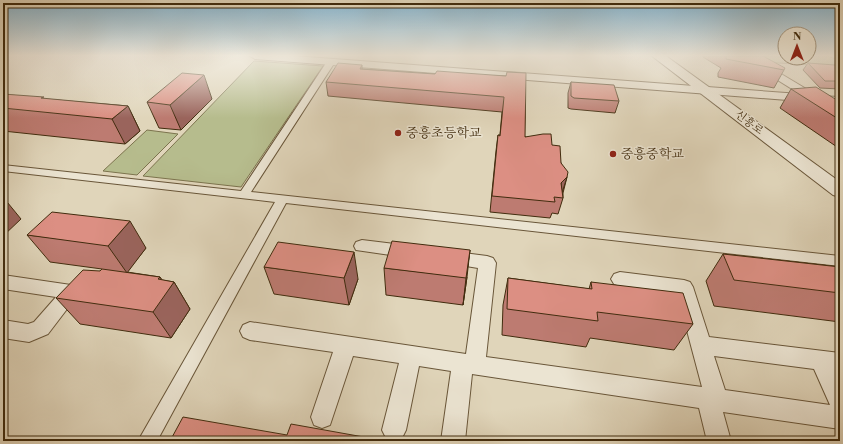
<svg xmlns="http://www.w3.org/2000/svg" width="843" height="444" font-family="'Libre Bodoni','Noto Serif KR',serif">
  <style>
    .green { fill: #b6bc8d; stroke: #7c744e }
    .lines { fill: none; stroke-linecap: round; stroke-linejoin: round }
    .pedestrian-casing { stroke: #695639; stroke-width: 2 }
    .minor-casing { stroke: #695639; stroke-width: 2 }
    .tertiary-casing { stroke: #695639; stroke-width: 2 }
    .pedestrian { fill: #ebe4d2; fill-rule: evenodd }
    .minor { fill: #ebe4d2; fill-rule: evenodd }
    .tertiary { fill: #ebe4d2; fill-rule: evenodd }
    .wall { fill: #bd7b71; stroke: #412c0e }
    .shaded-wall { fill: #9a645c; stroke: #412c0e }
    .building { fill: #dc8f83; stroke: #412c0e }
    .poi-dot { fill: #8f2418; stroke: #ebe4d2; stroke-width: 1.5 }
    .labels { text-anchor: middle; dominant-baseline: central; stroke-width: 3; stroke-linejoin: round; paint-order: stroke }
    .far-street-label { font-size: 11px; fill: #412c0e; stroke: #ebe4d2 }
    .poi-label { font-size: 13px; fill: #412c0e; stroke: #ebe4d2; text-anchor: start }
  </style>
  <rect width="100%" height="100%" fill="#e0d5ba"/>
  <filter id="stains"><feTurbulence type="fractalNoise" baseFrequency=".005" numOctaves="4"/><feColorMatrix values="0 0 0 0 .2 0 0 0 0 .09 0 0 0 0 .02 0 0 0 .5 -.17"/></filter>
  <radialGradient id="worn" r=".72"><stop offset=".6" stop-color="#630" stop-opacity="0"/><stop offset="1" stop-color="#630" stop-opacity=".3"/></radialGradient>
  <path class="green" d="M754 56 809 58V56H827L840 60V76L828 66 763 62Z
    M254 61 323 66 241 187 143 176Z
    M147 130 178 134 137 175 103 171Z"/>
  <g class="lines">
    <g class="pedestrian-casing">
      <path id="pedestrian" d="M328 60H331L335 62 251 192 840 256V266L286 203 157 441H138L275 202 3 171V165L241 191Z"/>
    </g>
    <g class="minor-casing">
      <path id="minor" d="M250 56H294L800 94 739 56H751L818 96 840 97V105L832 104 840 109V118L813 102 255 59Z
        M362 240 411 246 417 248 420 252 417 256 411 258 356 250 354 246 356 242Z
        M448 251 487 256 493 258 496 263 486 357 702 387 677 293 620 286 614 284 611 279 614 274 620 272 684 280 690 282 693 287 709 337 840 353V373L837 372 840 378V429L723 412 731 441H707L699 408 472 374 465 441H441L451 371 419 366 406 430 402 438 396 441 386 438 382 430 399 363 353 356 330 425 322 428 314 425 311 417 333 352 250 340 243 337 240 331 243 325 250 322 466 354 478 268 442 262 439 257 442 252ZM714 356 814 369 830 405 725 390Z
        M3 275 71 285 78 287 80 292 48 334 29 342 3 338V320L28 324 34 322 56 297 3 289Z"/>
    </g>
    <g class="tertiary-casing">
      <path id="tertiary" d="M652 56H666L840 182V197L833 195Z"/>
    </g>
    <use href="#pedestrian" class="pedestrian"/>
    <use href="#minor" class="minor"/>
    <use href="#tertiary" class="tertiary"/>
  </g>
  <path class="wall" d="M703 56H763L784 70 774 88 718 77V73L721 68 703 57Z
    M808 63 840 69V89L820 88 803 70Z
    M362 65V69L435 74 506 76 525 137 552 145 561 163 567 177 563 193V198L558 214 552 213 550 218 490 212 496 151 498 135H500L502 112 328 96 326 82Z
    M571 82 619 101 615 113 571 109 568 108V93Z
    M791 89 840 102V149L780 108Z
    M3 94 45 99 128 106 140 131 125 144 3 131Z
    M212 99 181 130 159 128 147 102Z
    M27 235 146 248 127 272 160 277 162 280 174 282 190 309 171 338 80 324 56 298 100 271 102 269 50 262Z
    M723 254 840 267V322L714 306 706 281Z
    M264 267 358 279 349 305 274 294Z
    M384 268 467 277 463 305 386 295Z
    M508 278 589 289 591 282 693 324 674 350 590 338 586 347 502 335 503 305Z
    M840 434V441H830Z"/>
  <path class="shaded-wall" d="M204 75 212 99 181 130 170 105Z
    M128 106 140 131 125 144 112 119Z
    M567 177 562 193 561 183Z
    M3 197 21 219 3 236Z
    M130 221 146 248 127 273 108 246Z
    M470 250 467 277 463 305 466 278Z
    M354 252 358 279 349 305 344 278Z
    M160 277 168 290 174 282 190 309 171 338 153 312 158 279Z"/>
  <path class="building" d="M726 56H763L785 68 784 70 726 59Z
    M338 63 362 65 360 69 435 74 437 71 506 76 507 72 526 73 525 137 543 134H551L552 145 560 146 561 163 568 172 567 177 561 183 563 198 554 197 555 202 492 196 498 135 500 136 504 97 326 82Z
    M808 63 835 65 840 69V81H825Z
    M182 73 204 75 170 105 147 102Z
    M571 82 614 85 619 101 574 98 571 96Z
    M816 87 840 102V105H838L840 106V120L791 89Z
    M3 94 44 97 41 98 128 106 112 119 3 108Z
    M52 212 130 221 108 246 27 235Z
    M392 241 470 250 466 278 384 268Z
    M278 242 354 252 344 278 264 267Z
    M723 254 840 267V293L734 280Z
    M102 269 160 277 158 279 174 282 153 312 56 298 83 270 100 271Z
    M508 278 592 289 591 282 683 293 693 324 597 312 598 321 507 309Z
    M183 417 287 435 291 424 386 441H170Z"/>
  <linearGradient id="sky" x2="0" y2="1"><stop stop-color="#86b6d1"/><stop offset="0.47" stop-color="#f1ece0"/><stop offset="1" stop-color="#f1ece0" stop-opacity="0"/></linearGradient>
  <rect width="843" height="118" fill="url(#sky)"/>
  <g class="poi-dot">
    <circle cx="398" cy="133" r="4"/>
    <circle cx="613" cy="154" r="4"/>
  </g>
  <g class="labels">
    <g class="far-street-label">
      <text transform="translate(749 123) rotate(37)">신흥로</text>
    </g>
    <g class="poi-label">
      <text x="406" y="133">중흥초등학교</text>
      <text x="621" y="154">중흥중학교</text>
    </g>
  </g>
  <rect width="843" height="444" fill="none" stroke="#e0d5ba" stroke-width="16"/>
  <rect x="4" y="4" width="835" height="436" fill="none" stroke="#412c0e" stroke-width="2"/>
  <rect x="8" y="8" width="827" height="428" fill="none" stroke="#412c0e"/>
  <g transform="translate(797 46)"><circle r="19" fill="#ebe4d2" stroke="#a79a84"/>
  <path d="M0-3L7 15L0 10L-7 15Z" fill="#8f2418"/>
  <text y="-6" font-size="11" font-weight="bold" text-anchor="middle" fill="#412c0e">N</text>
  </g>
  <rect width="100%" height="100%" filter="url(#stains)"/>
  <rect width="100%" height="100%" fill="url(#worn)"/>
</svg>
